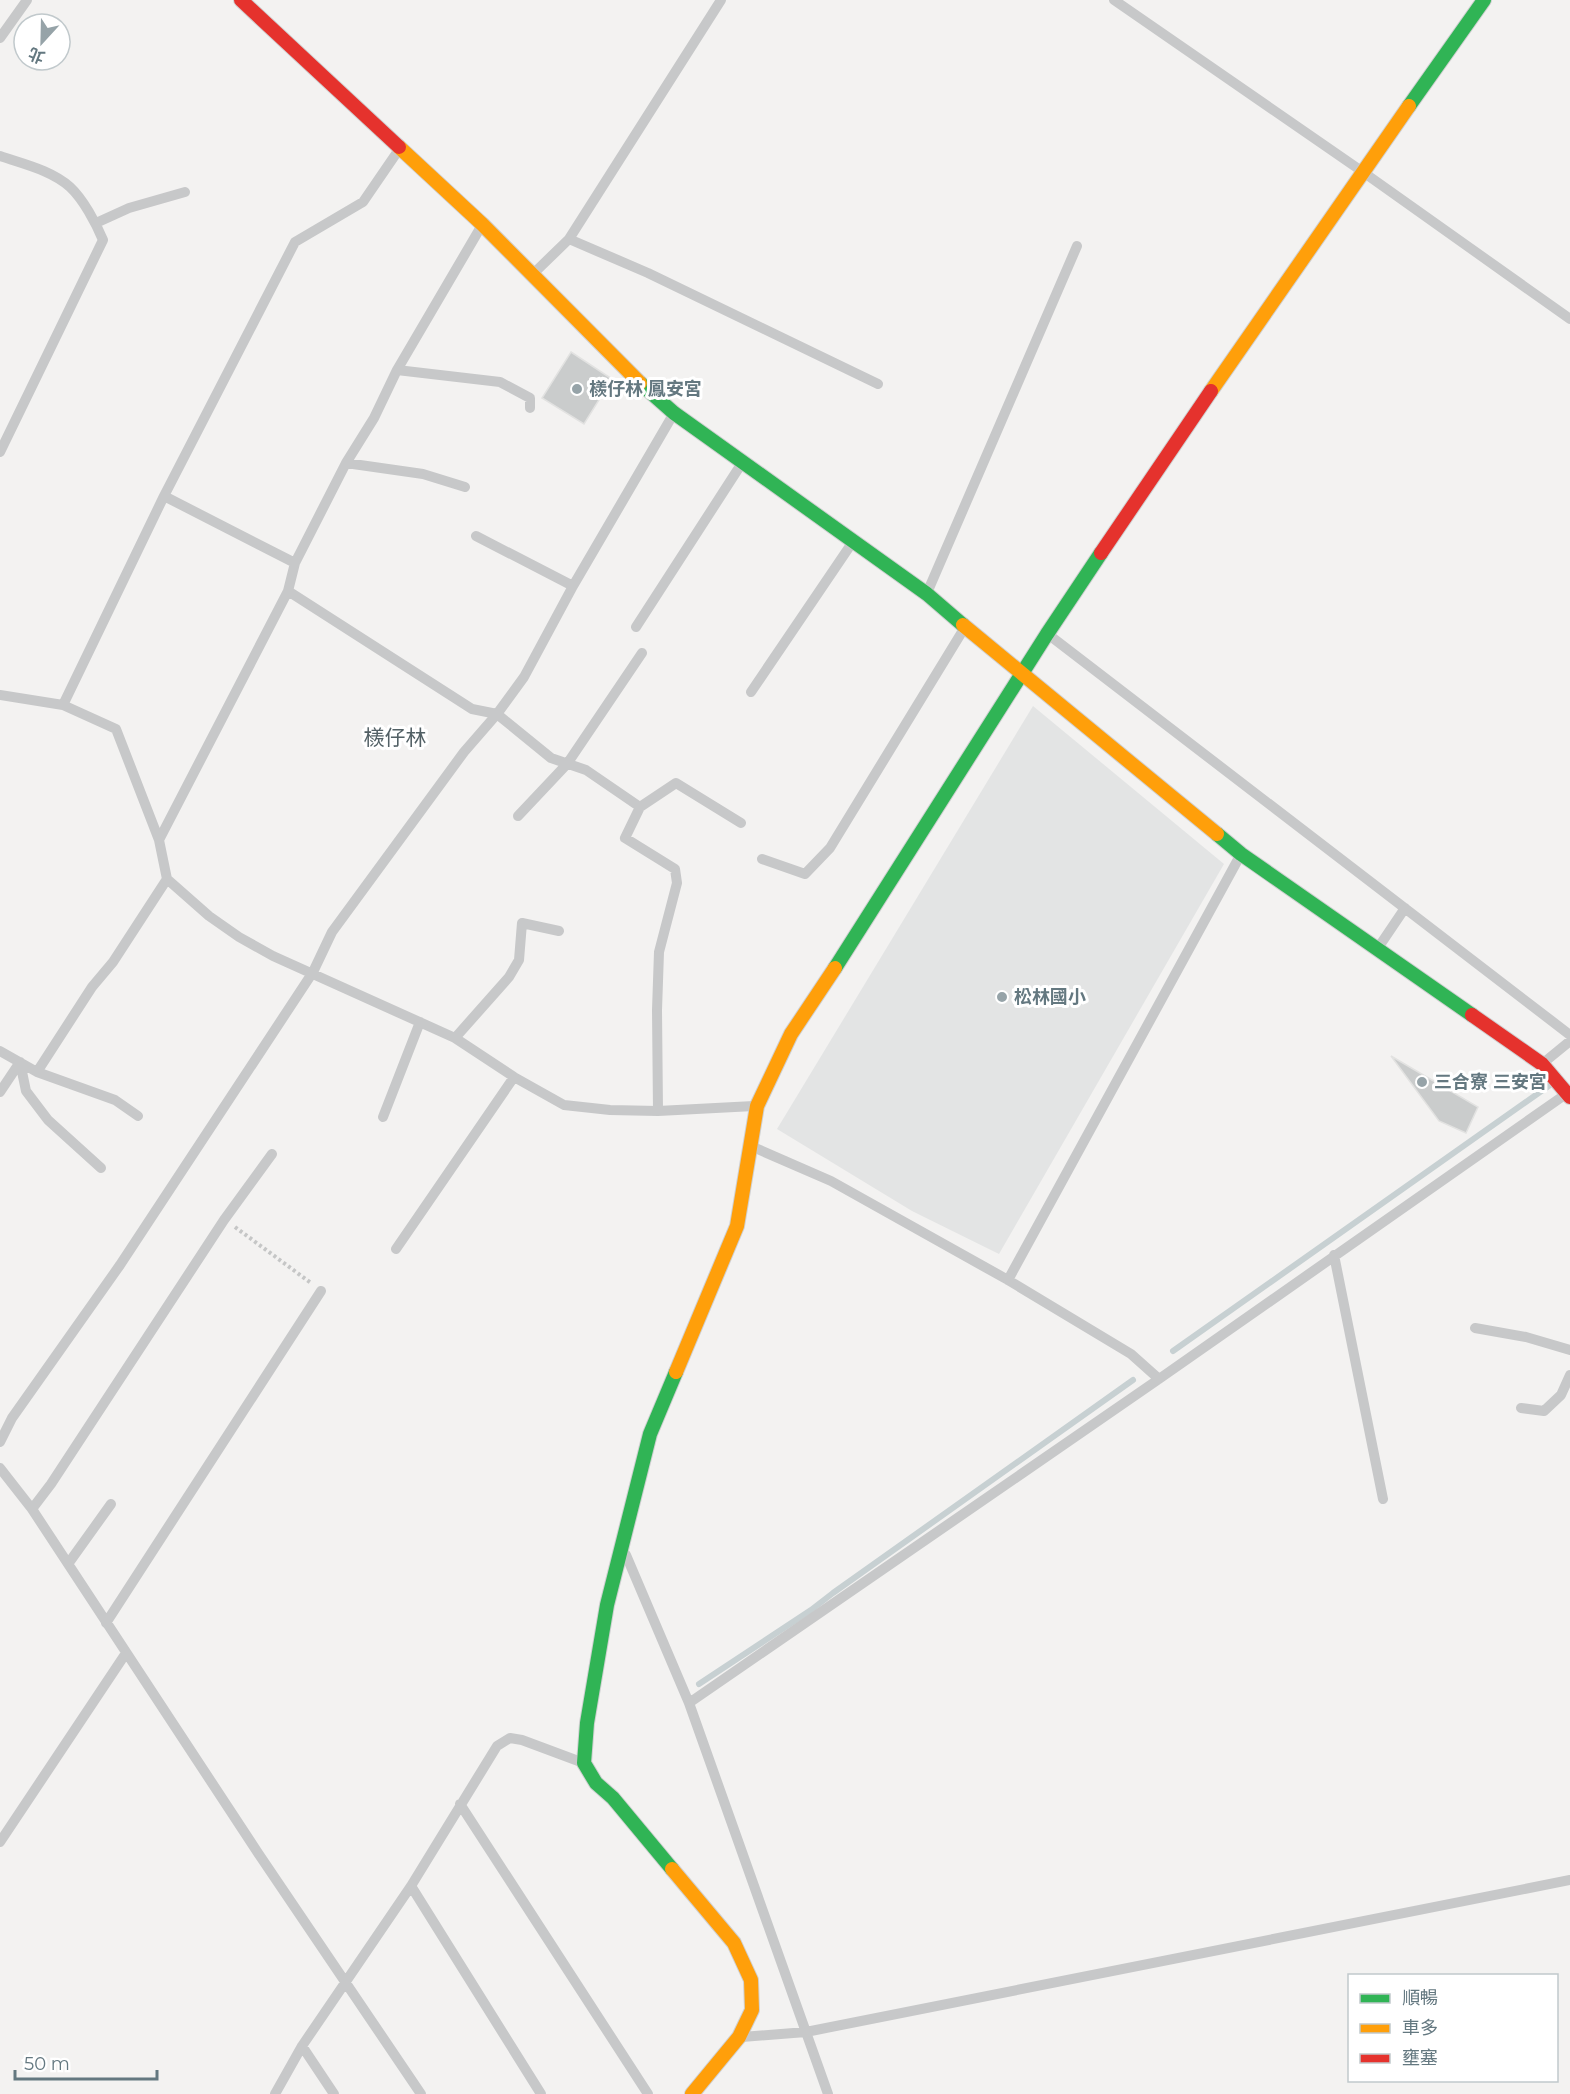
<svg xmlns="http://www.w3.org/2000/svg" width="1570" height="2094" font-family="Montserrat,'Noto Sans TC',sans-serif">
  <style>
    .built { fill: #e3e4e4 }
    .lines { fill: none; stroke-linecap: round; stroke-linejoin: round }
    .stream { stroke: #c7d0d2; stroke-width: 6 }
    .building { fill: #cacccc; stroke: #e2e2e1; stroke-width: 1.5 }
    .fast-casing { stroke: #cfd0d1; stroke-width: 16 }
    .slow-casing { stroke: #cfd0d1; stroke-width: 16 }
    .jam-casing { stroke: #cfd0d1; stroke-width: 16 }
    .path { stroke: #c5c6c6; stroke-width: 4; stroke-dasharray: 3 3; stroke-linecap: butt }
    .lane { stroke: #c7c8c9; stroke-width: 10 }
    .fast { stroke: #30b455; stroke-width: 14 }
    .slow { stroke: #ff9f0a; stroke-width: 14 }
    .jam { stroke: #e5322d; stroke-width: 14 }
    .poi-dot { fill: #96a3a8; stroke: #fff; stroke-width: 2 }
    .labels { text-anchor: middle; dominant-baseline: central; stroke-width: 6; stroke-linejoin: round; paint-order: stroke }
    .poi-label { font-size: 18px; font-weight: bold; fill: #647880; stroke: #fff; text-anchor: start }
    .quarter-label { font-size: 21px; fill: #526065; stroke: #fff }
  </style>
  <rect width="100%" height="100%" fill="#f3f2f1"/>
  <path class="built" d="M1033 706 1224 864 999 1254 912 1211 777 1129Z"/>
  <g class="lines">
    <path class="stream" d="M1173 1351 1550 1085
      M699 1684 811 1610 833 1593 1133 1380"/>
  </g>
  <path class="building" d="M571 352 612 379 584 424 542 398Z
    M1391 1056 1478 1107 1466 1133 1439 1121Z"/>
  <g class="lines">
    <g class="fast-casing">
      <path id="fast" d="M1409 106 1484 0
        M640 383 674 413 927 594 963 625
        M1217 834 1241 854 1472 1015
        M835 968 1047 634 1101 553
        M672 1869 613 1798 596 1783 584 1763 587 1723 607 1605 650 1434 676 1372"/>
    </g>
    <g class="slow-casing">
      <path id="slow" d="M399 147 482 224 640 383
        M1211 391 1409 106
        M963 625 1217 834
        M676 1372 737 1226 757 1106 791 1034 835 968
        M672 1869 734 1943 751 1980 752 2010 739 2037 692 2094"/>
    </g>
    <g class="jam-casing">
      <path id="jam" d="M241 0 399 147
        M1101 553 1211 391
        M1472 1015 1542 1064 1570 1097"/>
    </g>
    <path class="path" d="M235 1227 311 1283"/>
    <path class="lane" d="M1114 0 1363 172 1570 319
      M0 38 27 0
      M0 156C23 164 51 170 70 187 83 199 96 223 103 240L0 452
      M96 223 129 208 185 192
      M569 239 648 273 878 384
      M534 273 569 239 721 0
      M397 370 500 382 530 398V408
      M346 463 423 474 465 487
      M164 496 295 563
      M476 536 573 586
      M288 591 472 709 497 714 551 758 586 770 640 807 625 838 675 869 677 883 659 952 657 1010 658 1111
      M927 593 1077 246
      M636 627 742 463
      M1049 635 1570 1035
      M751 692 852 543
      M0 695 63 705 116 729 159 840 167 879 209 916 239 937 273 956 455 1038 514 1077 564 1105 610 1110 658 1111 754 1106
      M63 705 164 496 295 242 363 202 400 148
      M640 807 676 783 741 823
      M518 816 567 764 642 653
      M159 840 288 591 295 563 346 463 374 418 397 370 482 225
      M762 859 805 874 830 848 965 627
      M1378 948 1405 908
      M455 1038 509 977 519 960 522 923 559 931
      M0 1051 37 1072 92 987 113 962 167 879
      M1542 1064 1570 1041
      M37 1072 115 1100 138 1116
      M0 1092 20 1062 26 1091 48 1120 101 1168
      M383 1117 420 1022
      M753 1147 831 1181 1008 1280 1131 1354 1159 1379
      M396 1249 514 1077
      M1334 1255 1383 1499
      M1008 1280 1241 854
      M1475 1328 1526 1337 1570 1350
      M1521 1408 1544 1411 1561 1395 1570 1375
      M0 1442 12 1418 120 1265 313 972 332 932 464 752 497 714 524 677 573 586 674 413
      M0 1468 32 1509 258 1853 421 2094
      M32 1509 51 1484 224 1220 272 1154
      M626 1555 689 1703 828 2094
      M68 1564 111 1504
      M106 1623 321 1291
      M689 1703 1159 1379 1566 1094
      M460 1804 648 2094
      M0 1842 126 1653
      M411 1886 541 2094
      M742 2037 806 2032 1570 1880
      M302 2046 334 2094
      M275 2094 302 2046 411 1886 497 1746 510 1738 522 1740 581 1762"/>
    <use href="#fast" class="fast"/>
    <use href="#slow" class="slow"/>
    <use href="#jam" class="jam"/>
  </g>
  <g class="poi-dot">
    <circle cx="577" cy="389" r="6"/>
    <circle cx="1002" cy="997" r="6"/>
    <circle cx="1422" cy="1082" r="6"/>
  </g>
  <g class="labels">
    <g class="poi-label">
      <text x="589" y="389">檨仔林 鳳安宮</text>
      <text x="1014" y="997">松林國小</text>
      <text x="1434" y="1082">三合寮 三安宮</text>
    </g>
    <g class="quarter-label">
      <text x="395" y="737">檨仔林</text>
    </g>
  </g>
  <rect x="1348" y="1974" width="210" height="108" fill="#ffffff" stroke="#c1c9cc" stroke-width="1.5"/>
  <rect x="1360" y="1994" width="30" height="9" fill="#30b455" stroke="#c1c9cc" stroke-width="1.5"/>
  <text x="1402" y="2004" font-size="18" fill="#647880">順暢</text>
  <rect x="1360" y="2024" width="30" height="9" fill="#ff9f0a" stroke="#c1c9cc" stroke-width="1.5"/>
  <text x="1402" y="2034" font-size="18" fill="#647880">車多</text>
  <rect x="1360" y="2054" width="30" height="9" fill="#e5322d" stroke="#c1c9cc" stroke-width="1.5"/>
  <text x="1402" y="2064" font-size="18" fill="#647880">壅塞</text>
  <g transform="translate(42 42) rotate(202)"><circle r="28" fill="#ffffff" stroke="#c1c9cc" stroke-width="1.5"/>
  <path d="M0-4.5L10 22L0 15L-10 22Z" fill="#96a3a8"/>
  <text y="-9" font-size="16" font-weight="bold" text-anchor="middle" fill="#647880">北</text>
  </g>
  <path d="M15 2070v9h142v-9" fill="none" stroke="#647880" stroke-width="3"/>
  <text x="24" y="2070" font-size="18" fill="#647880" stroke="#ffffff" stroke-width="4.5" paint-order="stroke">50 m</text>
</svg>
